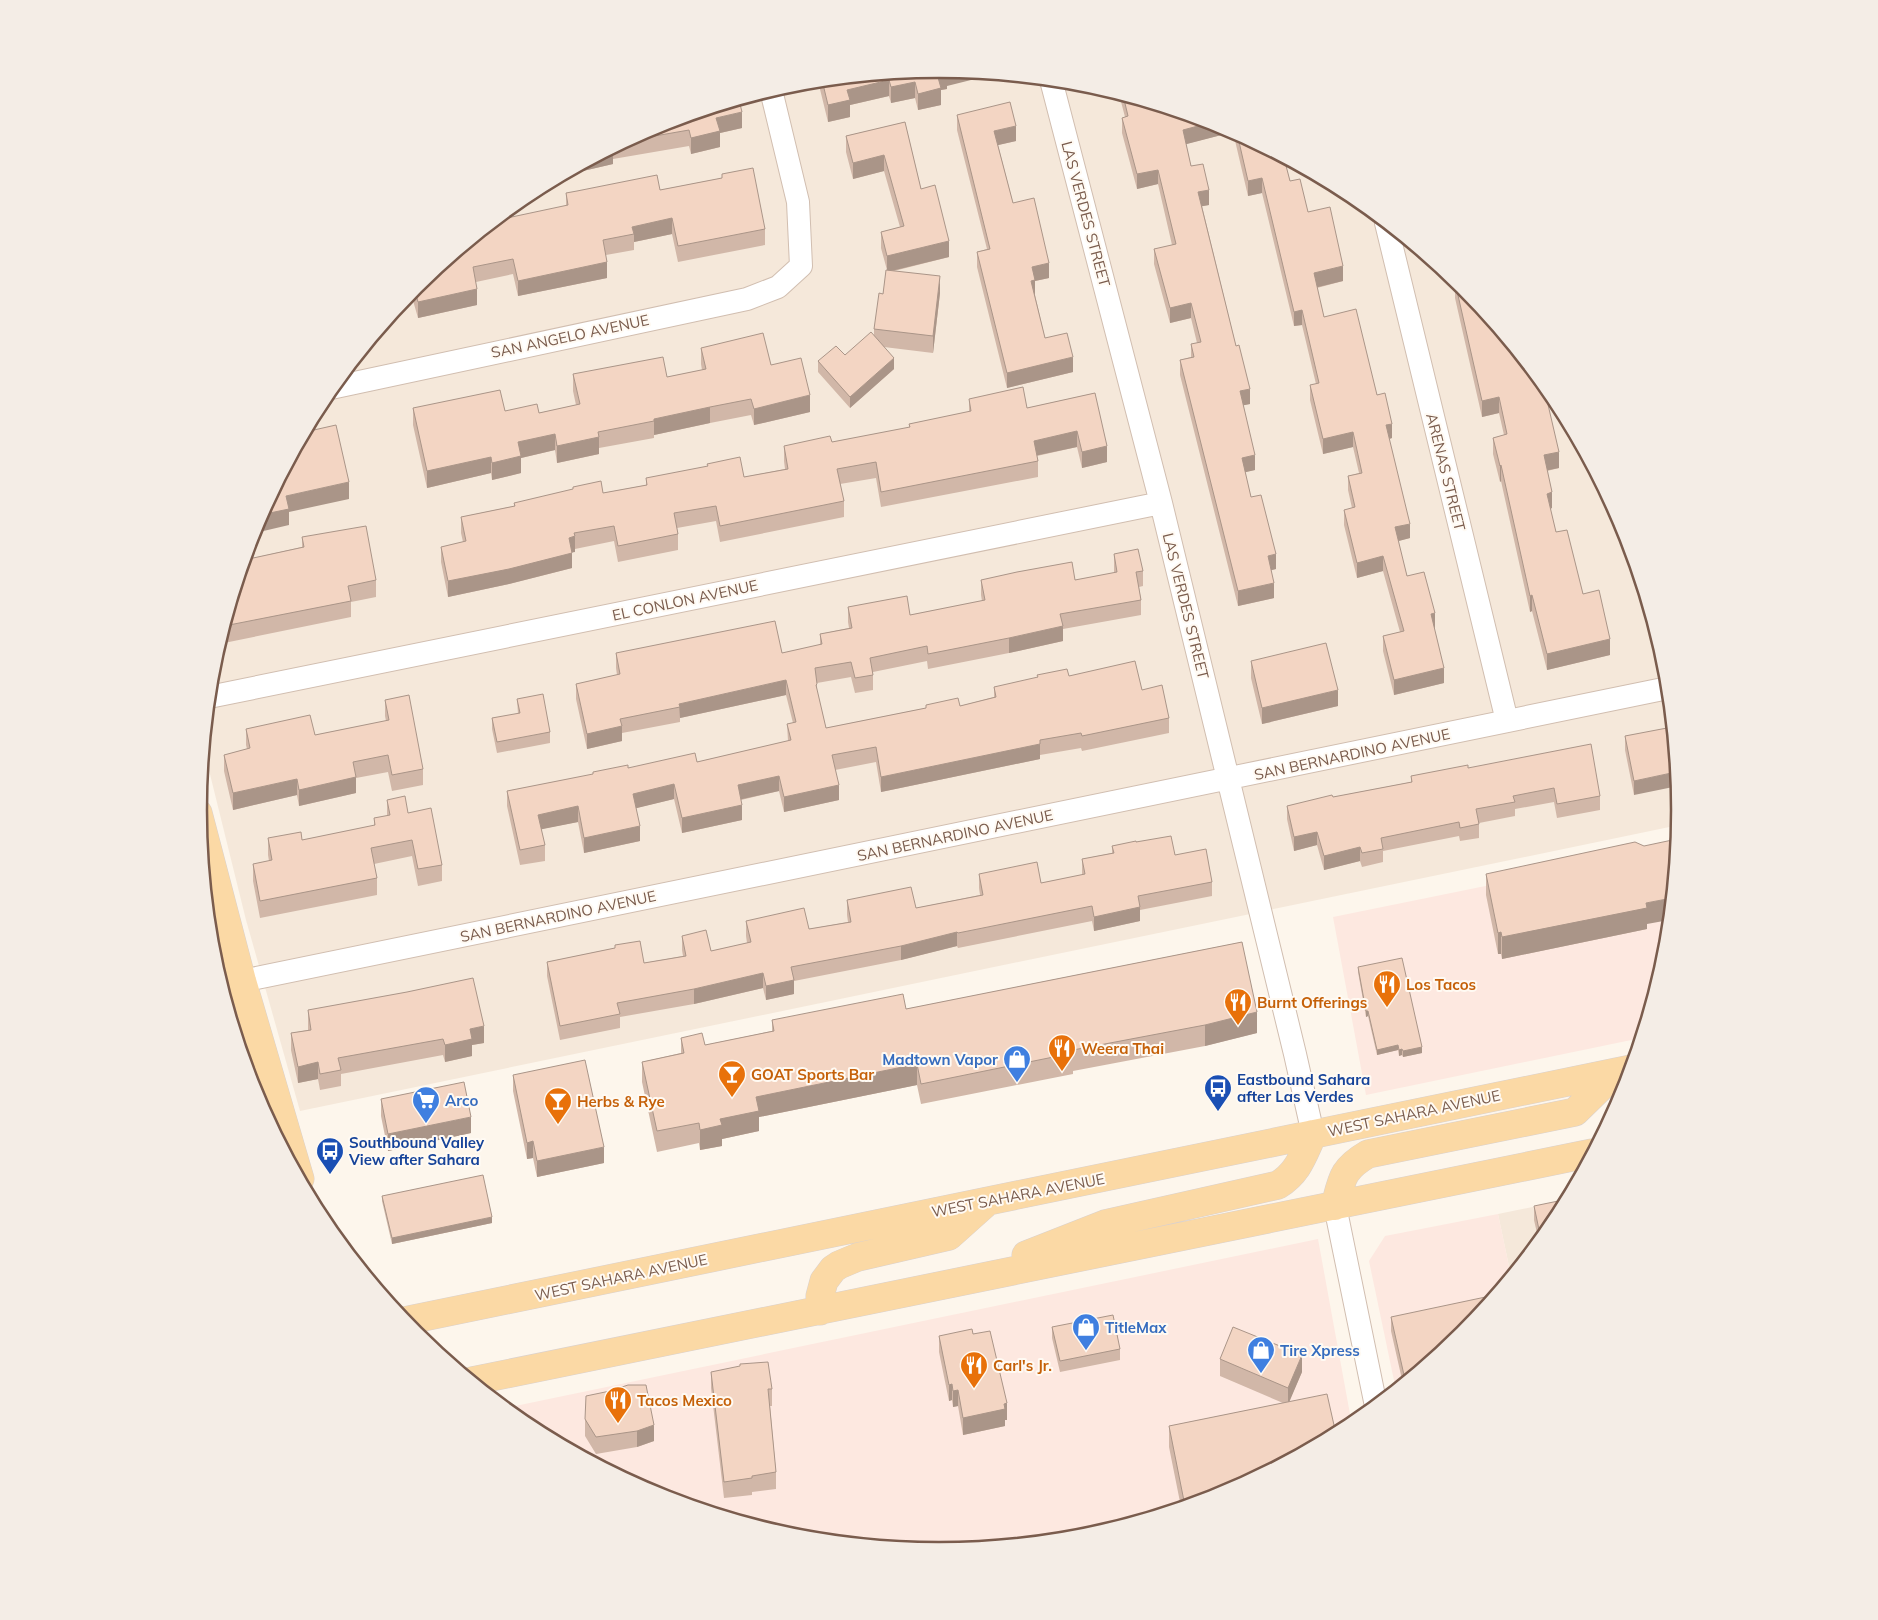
<svg xmlns="http://www.w3.org/2000/svg" width="1878" height="1620" font-family="Mulish,sans-serif">
  <style>
    .residential { fill: #f5e8da }
    .commercial { fill: #fde8e0 }
    .lines { fill: none; stroke-linecap: round; stroke-linejoin: round }
    .street-casing { stroke: #d1beb0; stroke-width: 24 }
    .primary-casing { stroke: #dad1cd; stroke-width: 29 }
    .street { stroke: #fff; stroke-width: 22 }
    .primary { stroke: #fbd9a5; stroke-width: 28 }
    .wall { fill: #d1b7a8 }
    .shaded-wall { fill: #aa9588 }
    .building { fill: #f3d5c3; stroke: #aa9588 }
    .labels { text-anchor: middle; dominant-baseline: central; stroke-width: 4; stroke-linejoin: round; paint-order: stroke }
    .street-label { font-size: 15px; fill: #7a5c4d; stroke: #fffaf3 }
    .food-label { font-size: 15px; font-weight: bold; fill: #c56008; stroke: #fffaf3; text-anchor: start }
    .shop-label { font-size: 15px; font-weight: bold; fill: #366cbe; stroke: #fffaf3; text-anchor: start }
    .transit-label { font-size: 15px; font-weight: bold; fill: #164399; stroke: #fffaf3; text-anchor: start }
    .rim { fill: none; stroke: #7a5c4d; stroke-width: 2.5 }
  </style>
  <rect width="100%" height="100%" fill="#fdf6ec"/>
  <path class="residential" d="M939 69 1084 83 1223 125 1351 194 1463 286 1555 398 1624 527 1666 666 1680 810 1679 825 300 1111 246 920 204 750 212 665 254 526 323 398 415 286 527 194 656 125 795 83Z
    M1567 1200 1555 1222 1511 1276 1498 1214Z"/>
  <path class="commercial" d="M1677 847 1666 955 1641 1038 1366 1095 1333 917Z
    M1498 1214 1511 1276 1463 1334 1396 1390 1369 1261 1385 1236Z
    M1318 1239 1352 1425 1222 1495 1083 1537 939 1551 794 1537 655 1495 527 1426 505 1408Z"/>
  <g class="lines">
    <g class="street-casing">
      <path id="street" d="M1051 80 1161 503 1295 1054 1313 1134
        M1386 223 1507 721
        M331 388 747 299 778 287 801 266 798 202 771 90
        M209 697 1161 503
        M242 981 1668 688
        M1335 1206 1376 1406"/>
    </g>
    <g class="primary-casing">
      <path id="primary" d="M198 813 242 981 300 1179
        M1335 1206C1342 1179 1342 1169 1368 1154L1575 1112 1616 1072
        M1026 1255 1105 1224 1278 1185C1299 1172 1303 1155 1313 1134
        M820 1311V1296L824 1281 833 1269 839 1265 858 1257 949 1236 987 1202
        M404 1321 1631 1069
        M472 1381 1592 1153"/>
    </g>
    <use href="#street" class="street"/>
    <use href="#primary" class="primary"/>
  </g>
  <path class="wall" d="M939 69 947 86V89L941 90V105L918 110 915 98 891 103 889 96 850 105V117L828 122 818 81Z
    M1119 94 1223 125 1284 158 1290 181 1308 212 1343 281 1317 288 1324 317 1377 395 1392 438 1389 439 1410 538 1398 541 1407 576 1435 628H1434L1444 683 1394 695 1383 651V636L1400 632 1383 571 1357 578 1344 525V510L1352 508 1348 490V476L1359 473 1353 447 1323 454 1310 400V385L1316 384 1302 325 1294 326 1262 193 1248 196 1233 132 1186 144 1191 166 1209 205 1202 206 1250 404 1243 405 1255 470 1245 472 1251 497 1276 569 1271 570 1274 598 1238 606 1180 375V360L1191 357V344L1197 343 1191 318 1170 323 1154 264V249L1172 245 1158 184 1137 189 1122 133V118L1125 117Z
    M957 115 1016 141 998 145 1013 203 1049 278 1035 281V295L1045 338 1073 372 1007 388 977 267V252L987 249 957 130Z
    M905 122 921 189 949 257 894 271 940 293 933 353 884 347 894 369 850 408 818 372V361L845 355 874 336V329L883 294 887 270 881 248V232L900 227 884 171 853 179 846 152V136Z
    M656 125 742 128 720 133V147L691 154 689 146 613 159V164L570 174 569 171Z
    M722 174 765 229V245L678 262 672 234 634 242V250L606 255 607 278 518 296 513 274 476 282 477 305 418 318 412 297 405 298 415 286 566 205V193L660 190 722 178Z
    M1454 278 1463 286 1543 384 1559 468 1547 471 1552 508 1550 509 1556 532 1610 655 1547 670 1532 611 1530 612 1501 481 1500 482 1493 454V438L1504 435 1499 413 1482 417 1455 298V284Z
    M701 348 771 365 810 412 754 425 751 415 710 423 654 435V438L599 448V454L557 463 555 450 521 458V473L492 480 491 473 427 488 413 425V408L505 411 539 413 576 405 573 391V374L667 377 702 370 701 364Z
    M1095 393 1107 462 1082 468 1077 447 1037 456 1038 461V477L881 507 876 478 840 484 844 501V517L720 542 716 521 677 528 678 534V550L618 562 614 541 575 549V552H572V568L509 584 448 597 441 562V547L463 542 461 533V517L514 506V503L603 493 646 485V478L744 477 785 469 784 461V446L832 442 909 428V424L969 412V399L1027 408Z
    M302 537 376 580V597L351 602V617L224 643 222 632 244 560 302 547Z
    M1114 554 1143 571V586L1139 587 1141 600V615L1063 629V641L1009 653 928 669 927 661 873 672V690L855 693 851 677 817 683V691L826 728 926 708V705L960 706 994 697V687L1069 676 1142 690 1169 718V733L1082 751 1081 748 1040 755V759L881 792 876 762 835 770 839 800 784 812 779 791 741 800 742 820 682 833 674 799 636 808 640 841 584 853 578 822 541 829 545 845V861L520 865 507 806V791L628 768 697 762 788 741 787 724 793 723 786 695 680 718V722L622 733V741L587 749 576 699V684L617 675 616 668V653H782L820 645V634L849 628 848 622V607L910 615 982 601 981 595V580H1075L1114 573Z
    M1251 661 1338 706 1262 724 1251 678Z
    M517 699 550 732V743L497 753 492 729V718L518 714Z
    M385 700 423 769V785L392 791 388 772 356 778V793L299 806 297 795 233 810 224 771V755L247 749 246 745V729L315 735 386 721 385 716Z
    M1668 732 1634 795 1625 750V736Z
    M1468 768 1600 796V810L1557 818 1554 802 1515 809V816L1479 823V838L1460 841 1459 836 1383 851V862L1362 867 1360 861 1324 870 1317 845 1294 851 1287 819V806L1411 782V776Z
    M387 800 408 813 442 865V881L418 886 412 856 374 864 377 878V895L260 918 253 881V864L269 861 268 855V838L302 840 374 826V818L387 816Z
    M1136 842 1175 855 1212 882V896L1140 910V921L1094 931 1092 921 958 948 957 946 901 960 794 981V994L766 1000 763 988 694 1004 620 1017V1028L560 1040 547 976V962L615 948V945L644 963 683 956 682 950V936L711 951 747 943 746 936V921L809 929 848 922 847 915V900L916 908 980 895 979 888V874L1041 883 1082 875V859L1112 853V846Z
    M1486 874 1647 924V929L1502 959 1501 954H1498L1486 895Z
    M1242 942 1257 1033 1205 1046 1073 1071V1074L921 1104 917 1085 759 1117V1131L722 1139V1146L700 1150 699 1143 657 1152 642 1082V1062L681 1053V1038L705 1045 772 1031V1020L906 1009Z
    M1358 967 1422 1053 1403 1057 1402 1055 1399 1056 1398 1050 1377 1055 1368 1016 1366 1017 1358 972Z
    M308 1010 484 1043 472 1045V1056L445 1062 443 1055 341 1074V1086L320 1090 318 1079 298 1083 291 1050V1033L308 1030Z
    M513 1075 604 1163 537 1177 533 1158 527 1159 513 1091Z
    M381 1099 471 1133 388 1151 381 1116Z
    M382 1196 492 1223 392 1244 382 1201Z
    M1534 1206 1555 1222 1539 1242 1534 1220Z
    M1391 1317 1463 1334 1403 1384 1391 1331Z
    M1052 1327 1120 1349V1360L1060 1372 1052 1338Z
    M973 1334 1007 1420H1005V1426L963 1435 958 1406 953 1407 952 1400 949 1401 939 1352V1336Z
    M1220 1359 1302 1372 1289 1401 1222 1495 1181 1507 1169 1447V1426L1283 1403 1220 1376Z
    M711 1372 772 1389V1406H770L776 1472V1489L752 1492V1495L724 1498 711 1388Z
    M646 1385 654 1441 637 1447 596 1454 585 1436V1419Z"/>
  <path class="shaded-wall" d="M946 69 995 74 947 86V89L941 90V105L918 110V94L937 74Z
    M889 80V96L850 105V117L828 122V105L847 90Z
    M915 82V98L891 103V87Z
    M742 112V128L720 133V147L691 154V138L716 118Z
    M1213 122 1223 125 1233 131V132L1183 145V130Z
    M1016 126V141L994 146V131Z
    M613 148V164L570 174V171Z
    M884 155V171L853 179V163Z
    M1158 170V184L1137 189V174Z
    M1262 178V193L1248 196V181Z
    M1209 190V205L1198 207V192Z
    M672 218V234L634 242V234L632 227Z
    M949 241V257L887 272V256Z
    M607 262V278L518 296V281Z
    M1049 263V278L1035 281V295L1031 296 1032 267Z
    M1343 266V281L1314 288V273Z
    M940 276V293L933 353V336Z
    M412 289V297L405 298Z
    M477 289V305L418 318V302Z
    M1191 303V318L1170 323V308Z
    M1302 310V325L1294 326V312Z
    M1073 357V372L1007 388V373Z
    M894 358V369L850 408V397Z
    M1250 389V404L1240 406V391Z
    M810 395V412L754 425V409Z
    M1499 397V413L1482 417V401Z
    M710 407V423L654 435V419Z
    M1392 424V438L1386 440V425Z
    M1077 431V447L1034 456V441Z
    M1353 432V447L1323 454V439Z
    M555 434V450L521 458V473L492 480V463L518 442Z
    M599 437V454L557 463V446Z
    M1107 446V462L1082 468V452Z
    M1559 452V468L1544 471V455Z
    M1255 455V470L1242 473V458Z
    M491 457V473L427 488V471Z
    M1501 465V481L1500 482V466Z
    M349 482V499L289 512V525L255 533V525L260 515 286 496Z
    M1552 492V508L1547 510V494Z
    M1410 524V538L1395 542V527Z
    M575 536V552L569 553V538Z
    M572 553V568L509 584 448 597V581Z
    M1276 554V569L1268 571V556Z
    M1383 556V571L1357 578V563Z
    M1274 583V598L1238 606V591Z
    M1532 595V611L1530 612V596Z
    M1435 613V628L1431 629V614Z
    M1063 626V641L1009 653V638Z
    M1610 639V655L1547 670V654Z
    M1444 668V683L1394 695V680Z
    M786 680V695L680 718 679 704Z
    M1338 690V706L1262 724V708Z
    M622 726V741L587 749V734Z
    M1040 744V759L881 792V777Z
    M1676 772 1678 786 1634 795V781Z
    M779 776V791L738 800V785Z
    M356 777V793L299 806V790Z
    M297 779V795L233 810V793Z
    M674 784V799L633 809V794Z
    M839 785V800L784 812V797Z
    M742 805V820L682 833V818Z
    M578 806V822L538 830V815Z
    M640 826V841L584 853V838Z
    M1317 832V845L1294 851V837Z
    M1360 847V861L1324 870V856Z
    M1672 898 1669 920 1647 924V929L1502 959V937L1646 903Z
    M1140 907V921L1094 931V917Z
    M957 932V946L901 960V946Z
    M1501 932V954H1498V933Z
    M763 973V988L694 1004V989Z
    M794 980V994L766 1000V986Z
    M1366 1011H1368V1016L1366 1017Z
    M1257 1012V1033L1205 1046V1025Z
    M484 1026V1043L472 1045V1056L445 1062V1045L470 1029Z
    M1398 1045V1050L1377 1055V1050Z
    M1422 1047V1053L1403 1057V1051Z
    M1402 1049V1055L1399 1056V1050Z
    M318 1062V1079L298 1083V1067Z
    M917 1064V1085L759 1117V1131L722 1139V1146L700 1150V1130L720 1119 756 1097Z
    M471 1117V1133L388 1151V1134Z
    M533 1141V1158L527 1159V1143Z
    M604 1147V1163L537 1177V1161Z
    M492 1217V1223L392 1244V1238Z
    M1302 1355V1372L1288 1405V1388Z
    M1416 1373 1404 1382V1375Z
    M952 1384V1400L949 1401V1385Z
    M958 1390V1406L953 1407V1391Z
    M1007 1403V1420H1005V1426L963 1435V1418Z
    M654 1425V1441L637 1447V1431Z"/>
  <path class="building" d="M939 69H946L947 72 937 74 941 88 918 94 915 82 891 87 889 80 847 90 850 100 828 105 822 80Z
    M1123 95 1213 122 1183 130 1191 166 1203 164 1209 190 1198 192 1236 346 1239 345 1250 389 1240 391 1255 455 1242 458 1251 497 1261 495 1276 554 1268 556 1274 583 1238 591 1180 360 1194 357 1191 344 1201 342 1191 303 1170 308 1154 249 1176 244 1158 170 1137 174 1122 118 1128 116Z
    M739 100 742 112 716 118 720 131 691 138 689 130 626 141 656 125Z
    M1010 102 1016 126 994 131 1013 203 1034 198 1049 263 1032 267 1035 280 1031 281 1045 338 1067 333 1073 357 1007 373 977 252 990 249 957 115Z
    M905 122 921 189 935 185 949 241 887 256 881 232 904 226 884 155 853 163 846 136Z
    M1237 133 1284 158 1290 181 1300 179 1308 212 1330 207 1343 266 1314 273 1324 317 1356 309 1377 395 1385 393 1392 424 1386 425 1410 524 1395 527 1407 576 1424 572 1435 613 1431 614 1444 668 1394 680 1383 636 1404 631 1383 556 1357 563 1344 510 1355 507 1348 476 1362 473 1353 432 1323 439 1310 385 1319 383 1302 310 1294 312 1262 178 1248 181Z
    M753 168 765 229 678 246 672 218 632 227 634 234 603 240 607 262 518 281 513 259 473 267 477 289 418 302 414 287 415 286 493 221 568 205 566 193 577 191 657 175 660 190 722 178V174Z
    M886 270 940 276 933 336 874 329 879 293 883 294Z
    M1457 281 1463 286 1543 383 1559 452 1544 455 1552 492 1547 494 1556 532 1567 530 1583 594 1599 590 1610 639 1547 654 1532 595 1530 596 1501 465 1500 466 1493 438 1507 434 1499 397 1482 401 1455 282Z
    M871 332 894 358 850 397 818 361 836 346 845 355Z
    M763 333 771 365 801 358 810 395 754 409 751 399 710 407 654 419V421L598 432 599 437 557 446 555 434 518 442 521 456 492 463 491 457 427 471 413 408 500 390 505 411 537 404 539 413 580 404 573 374 663 357 667 377 706 369 701 348Z
    M1023 387 1027 408 1095 393 1107 446 1082 452 1077 431 1034 441 1038 461 881 492 876 462 837 469 844 501 720 526 716 506 674 513 678 534 618 546 614 526 574 533 575 536 569 538 572 553 509 569 448 581 441 547 466 541 461 517 515 506 514 503 573 489V487L601 481 603 493 647 485 646 478 708 466 707 464 740 457 744 477 788 469 784 446 830 436 832 442 910 427 909 424 971 411 969 399Z
    M336 425 349 482 286 496 289 509 260 515 305 432Z
    M366 526 376 580 348 586 351 601 224 626 244 560 304 547 302 537Z
    M1138 549 1143 571 1136 572 1141 600 1060 614 1063 626 1009 638 928 654 927 646 870 658 873 675 855 678 851 662 815 668 817 684 816 685 826 728 926 708V705L958 698 960 706 996 697 994 687 1038 677 1037 675 1067 669 1069 676 1135 661 1142 690 1162 685 1169 718 1082 736 1081 733 1040 740V744L881 777 876 747 832 755 839 785 784 797 779 776 738 785 742 805 682 818 674 784 633 794 640 826 584 838 578 806 538 815 545 845 520 850 507 791 593 774V772L628 765V768L695 753 697 762 791 740 787 724 796 722 786 680 679 704 680 707 620 719 622 726 587 734 576 684 620 674 616 653 775 621 782 653 822 644 820 634 852 628 848 607 907 596 910 615 985 600 981 580 1017 572 1072 562 1075 580 1117 572 1114 554Z
    M1326 643 1338 690 1262 708 1251 661Z
    M543 694 550 732 497 742 492 718 520 713 517 699Z
    M409 695 423 769 392 775 388 755 353 762 356 777 299 790 297 779 233 793 224 755 250 748 246 729 310 715 315 735 389 720 385 700Z
    M1667 728 1668 732 1672 731 1676 772 1634 781 1625 736Z
    M1591 744 1600 796 1557 804 1554 788 1513 796 1515 802 1476 809 1479 824 1460 828 1459 822 1381 838 1383 849 1362 853 1360 847 1324 856 1317 832 1294 837 1287 806 1332 795 1333 797 1412 782 1411 776 1468 765V768Z
    M405 796 408 813 431 808 442 865 418 869 412 840 371 848 377 878 260 901 253 864 272 860 268 838 301 832 302 840 375 825 374 818 390 815 387 800Z
    M1171 836 1175 855 1206 849 1212 882 1138 896 1140 907 1094 917 1092 906 958 933 957 932 901 946 791 967 794 980 766 986 763 973 694 989 617 1003 620 1014 560 1026 547 962 615 948V945L640 941 644 963 686 956 682 936 706 930 711 951 751 942 746 921 804 908 809 929 851 922 847 900 911 887 916 908 983 895 979 874 1037 862 1041 883 1085 874 1082 859 1114 853 1112 846 1136 841V842Z
    M1677 839 1672 898 1646 903 1647 908 1502 937 1501 932 1498 933 1486 874 1635 842 1644 846Z
    M1242 942 1257 1012 1205 1025 1073 1050V1053L921 1084 917 1064 756 1097 759 1111 720 1119 722 1125 700 1130 699 1123 657 1131 642 1062 684 1053 681 1038 702 1033 705 1045 774 1031 772 1020 903 994 906 1009Z
    M1402 958 1422 1047 1403 1051 1402 1049 1399 1050 1398 1045 1377 1050 1368 1011H1366L1358 967Z
    M473 978 484 1026 470 1029 472 1039 445 1045 443 1039 338 1058 341 1070 320 1074 318 1062 298 1067 291 1033 311 1030 308 1010 407 992Z
    M585 1060 604 1147 537 1161 533 1141 527 1143 513 1075Z
    M464 1082 471 1117 388 1134 381 1099Z
    M483 1175 492 1217 392 1238 382 1196Z
    M1568 1199 1555 1222 1541 1239 1534 1206Z
    M1495 1295 1463 1334 1416 1373 1404 1375 1391 1317Z
    M1113 1315 1120 1349 1060 1361 1052 1327Z
    M1233 1327 1302 1355 1288 1388 1220 1359Z
    M972 1329 973 1334 990 1331 1007 1403 1004 1404 1005 1409 963 1418 958 1390 953 1391 952 1384 949 1385 939 1336Z
    M768 1362 772 1389H768L776 1472 752 1476V1478L724 1482 711 1372 740 1366V1364Z
    M628 1385H646L654 1425 637 1431 596 1437 585 1419 586 1396 610 1391Z
    M1327 1394 1336 1434 1222 1495 1185 1506 1169 1426Z"/>
  <defs>
    <g id="restaurant-pin" transform="scale(1.4375)"><path d="M0 17L-7.5 6A9.5 9.5 0 1 1 7.5 6Z" fill="#e8710a" stroke="#fffaf3"/><path d="M-5-6h1v4h1v-4h1v4h1v-4h1v5L-1.5 .5V6h-2V.5L-5-1ZM5-6V6H3V1.5H1.5Q1.5-4 5-6Z" fill="#fff"/></g>
    <g id="shop-pin" transform="scale(1.4375)"><path d="M0 17L-7.5 6A9.5 9.5 0 1 1 7.5 6Z" fill="#3f7fe0" stroke="#fffaf3"/><path d="M-5-2.5h2.3a2.7 3.5 0 0 1 5.4 0H5L5.5 6h-11ZM-1.5-2.5h3a1.5 2.3 0 0 0-3 0Z" fill="#fff"/></g>
    <g id="bar-pin" transform="scale(1.4375)"><path d="M0 17L-7.5 6A9.5 9.5 0 1 1 7.5 6Z" fill="#e8710a" stroke="#fffaf3"/><path d="M-6-5H6L.8 .8V4.5H3.5V6h-7V4.5H-.8V.8Z" fill="#fff"/></g>
    <g id="bus-pin" transform="scale(1.4375)"><path d="M0 17L-7.5 6A9.5 9.5 0 1 1 7.5 6Z" fill="#1a4fb4" stroke="#fffaf3"/><path d="M-5-6H5V4H4V6H2V4H-2V6H-4V4H-5ZM-3.5-4V0h7V-4ZM-3.5 1.2v1.5H-2V1.2ZM2 1.2v1.5H3.5V1.2Z" fill="#fff"/></g>
    <g id="supermarket-pin" transform="scale(1.4375)"><path d="M0 17L-7.5 6A9.5 9.5 0 1 1 7.5 6Z" fill="#3f7fe0" stroke="#fffaf3"/><path d="M-6-5.5h2.5l.6 2H6L4.5 2H-2.5L-4.4-4H-6ZM-1.5 3.2a1.3 1.3 0 1 0 .1 0ZM3 3.2a1.3 1.3 0 1 0 .1 0Z" fill="#fff"/></g>
  </defs>
  <g fill-rule="evenodd">
    <use href="#restaurant-pin" x="1387" y="984"/>
    <use href="#restaurant-pin" x="1238" y="1002"/>
    <use href="#restaurant-pin" x="1062" y="1048"/>
    <use href="#shop-pin" x="1017" y="1059"/>
    <use href="#bar-pin" x="732" y="1074"/>
    <use href="#bus-pin" x="1218" y="1088"/>
    <use href="#supermarket-pin" x="426" y="1100"/>
    <use href="#bar-pin" x="558" y="1101"/>
    <use href="#bus-pin" x="330" y="1151"/>
    <use href="#shop-pin" x="1086" y="1327"/>
    <use href="#shop-pin" x="1261" y="1350"/>
    <use href="#restaurant-pin" x="974" y="1365"/>
    <use href="#restaurant-pin" x="618" y="1400"/>
  </g>
  <g class="labels">
    <g class="street-label">
      <text transform="translate(1086 214) rotate(75)">LAS VERDES STREET</text>
      <text transform="translate(570 336) rotate(-12)">SAN ANGELO AVENUE</text>
      <text transform="translate(1446 472) rotate(76)">ARENAS STREET</text>
      <text transform="translate(685 600) rotate(-12)">EL CONLON AVENUE</text>
      <text transform="translate(1186 606) rotate(76)">LAS VERDES STREET</text>
      <text transform="translate(1352 754) rotate(-12)">SAN BERNARDINO AVENUE</text>
      <text transform="translate(955 835) rotate(-12)">SAN BERNARDINO AVENUE</text>
      <text transform="translate(558 916) rotate(-12)">SAN BERNARDINO AVENUE</text>
      <text transform="translate(1414 1113) rotate(-12)">WEST SAHARA AVENUE</text>
      <text transform="translate(1018 1195) rotate(-11)">WEST SAHARA AVENUE</text>
      <text transform="translate(621 1277) rotate(-12)">WEST SAHARA AVENUE</text>
    </g>
    <g class="food-label">
      <text x="1406" y="984">Los Tacos</text>
      <text x="1257" y="1002">Burnt Offerings</text>
      <text x="1081" y="1048">Weera Thai</text>
      <text x="751" y="1074">GOAT Sports Bar</text>
      <text x="577" y="1101">Herbs &amp; Rye</text>
      <text x="993" y="1365">Carl's Jr.</text>
      <text x="637" y="1400">Tacos Mexico</text>
    </g>
    <g class="shop-label">
      <text x="998" y="1059" text-anchor="end">Madtown Vapor</text>
      <text x="445" y="1100">Arco</text>
      <text x="1105" y="1327">TitleMax</text>
      <text x="1280" y="1350">Tire Xpress</text>
    </g>
    <g class="transit-label">
      <text x="1237" y="1079">Eastbound Sahara<tspan x="1237" dy="17">after Las Verdes</tspan></text>
      <text x="349" y="1142">Southbound Valley<tspan x="349" dy="17">View after Sahara</tspan></text>
    </g>
  </g>
  <path d="M0 0H1878V1620H0ZM207 810a732 732 0 1 1 1464 0a732 732 0 1 1-1464 0Z" fill="#f4ede6" fill-rule="evenodd"/>
  <path class="rim" d="M207 810a732 732 0 1 1 1464 0a732 732 0 1 1-1464 0Z"/>
</svg>
